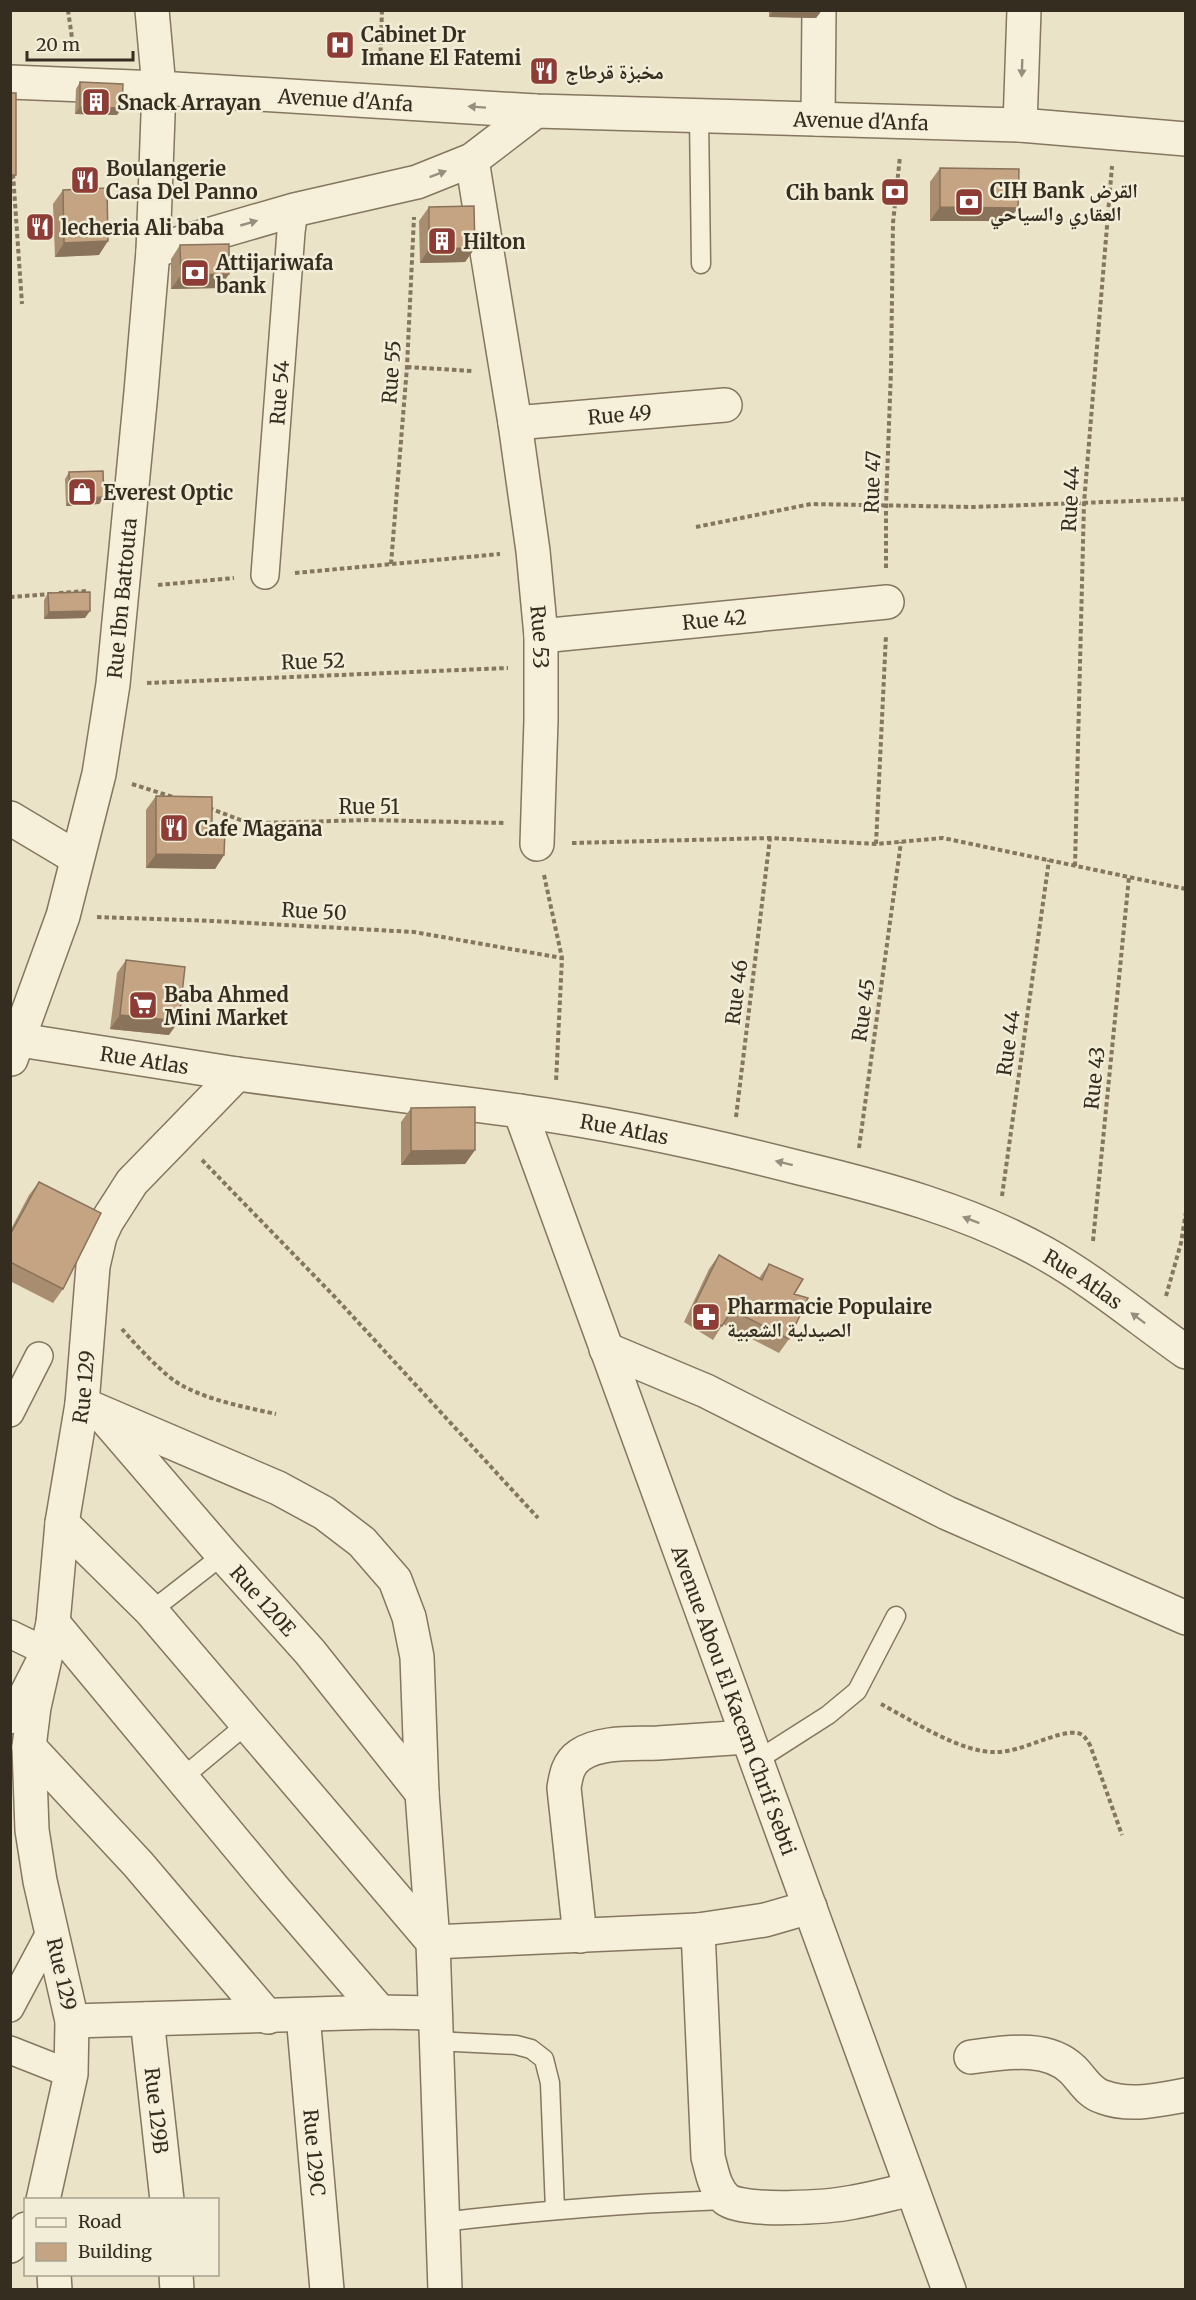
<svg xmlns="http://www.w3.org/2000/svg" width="1196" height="2300" font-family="Merriweather,'Noto Naskh Arabic',serif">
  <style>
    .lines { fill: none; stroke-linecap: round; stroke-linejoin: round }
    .service-casing { stroke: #84765f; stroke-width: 21 }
    .pedestrian-casing { stroke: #84765f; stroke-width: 30 }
    .minor-casing { stroke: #84765f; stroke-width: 36 }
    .tertiary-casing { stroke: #84765f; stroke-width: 36 }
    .path { stroke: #84765f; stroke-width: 4; stroke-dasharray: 4.5 3; stroke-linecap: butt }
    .service { stroke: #f6f0da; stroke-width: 18 }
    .pedestrian { stroke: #f6f0da; stroke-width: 27 }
    .minor { stroke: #f6f0da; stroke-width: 33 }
    .tertiary { stroke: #f6f0da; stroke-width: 33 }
    .wall { fill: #a98d70 }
    .shaded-wall { fill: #89735b }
    .building { fill: #c4a482; stroke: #89735b; stroke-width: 1.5 }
    .oneway { fill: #968e7e }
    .labels { text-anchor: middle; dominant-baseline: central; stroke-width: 5; stroke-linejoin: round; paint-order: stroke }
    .poi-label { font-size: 20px; font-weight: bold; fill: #362d21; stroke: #f2edd7; text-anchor: start }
    .street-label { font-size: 20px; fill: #362d21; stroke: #f2edd7 }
  </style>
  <rect width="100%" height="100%" fill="#eae3c8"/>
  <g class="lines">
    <g class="service-casing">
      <path id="service" d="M699 116 701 264
        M151 1611 223 1555
        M756 1761 828 1715 857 1691 896 1616
        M182 1778 247 1724
        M435 2041 516 2045 531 2049 544 2059 550 2083 555 2210
        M442 2222C536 2211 631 2203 727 2200"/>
    </g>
    <g class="pedestrian-casing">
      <g id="pedestrian">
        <path id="s1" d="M265 575 291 232 294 210"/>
        <path d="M10 1413 39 1356"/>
        <path d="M10 1634 45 1651 10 1720"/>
        <path d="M10 2008 52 1929"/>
        <path d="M10 2050 71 2074"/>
      </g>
    </g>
    <g class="minor-casing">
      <g id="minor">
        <path d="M152 10 159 88"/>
        <path d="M818 119 819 10"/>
        <path id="s2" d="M472 160 515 423 533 551 541 636V720L537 844"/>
        <path id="s3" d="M515 423 725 405"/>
        <path id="s4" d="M541 636 887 602"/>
        <path id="s5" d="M520 1111C615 1124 707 1144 800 1168 883 1188 969 1211 1044 1253 1094 1281 1139 1319 1186 1352"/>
        <path d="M606 1349 706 1391 947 1513 1186 1618"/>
        <path d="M82 1404 278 1488 324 1513 362 1542 395 1580 409 1617 417 1657 422 1793 433 1942 445 2290"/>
        <path id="s6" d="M106 1419 223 1555 310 1652 422 1793"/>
        <path d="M62 1523 151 1611 433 1942 698 1930 708 2157C712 2171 714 2188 726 2199 743 2213 830 2207 854 2202 873 2199 893 2193 912 2189"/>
        <path d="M53 1623 274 1889 380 2012"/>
        <path d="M29 1747 138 1864 268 2017"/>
        <path d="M698 1930 765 1920 810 1907"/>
        <path d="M580 1936 564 1788C566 1775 568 1763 580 1755 601 1741 634 1744 658 1743 688 1741 718 1739 747 1737"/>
        <path id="s7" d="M303 2015 327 2290"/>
        <path id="s8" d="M147 2019 167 2200"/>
        <path d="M72 2021 380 2012 434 2013"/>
        <path d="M971 2057C1003 2053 1047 2044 1073 2070 1083 2080 1089 2093 1103 2097 1130 2107 1158 2100 1186 2095"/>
        <path id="s9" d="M43 2200 71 2074 72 2021 40 1881 32 1830 29 1747 34 1707 53 1623 62 1523 82 1404 93 1266 100 1236 107 1221 132 1182 237 1074"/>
        <path d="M10 2246 26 2229"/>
        <path d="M54 2274 55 2290"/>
        <path d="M176 2274 177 2290"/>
      </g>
    </g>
    <g class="tertiary-casing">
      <g id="tertiary">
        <path id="s10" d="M10 82 159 88 536 111 1020 125 1186 139"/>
        <path d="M1020 125 1024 10"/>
        <path d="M153 251 294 210 417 182 472 160 536 111"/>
        <path d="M10 818 77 858"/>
        <path id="s11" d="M20 1040 237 1074 520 1111 949 2290"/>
        <path id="s12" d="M11 1059 63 916 99 774 113 684 141 392 153 251 159 88"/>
      </g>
    </g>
    <path class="path" d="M68 10 74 52
      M380 67 382 10
      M13 174 22 304
      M407 367 473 371
      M696 527 811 504 973 507 1186 499
      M391 564 407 367 414 217
      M886 568V506L891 370 893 223 900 156
      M295 573 500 554
      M158 585 234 578
      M59 593 87 591
      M10 597 52 594
      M147 683 508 668
      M132 784 176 798
      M209 808 243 821 260 823 369 820 505 823
      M572 843 770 838 876 844 943 838 1186 889
      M876 844 886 635
      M1075 866 1084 503 1112 166
      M544 875 562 958 556 1082
      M97 917 213 921 414 932 562 958
      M736 1117 770 838
      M859 1148 901 842
      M202 1160 334 1296 538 1518
      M1002 1196 1049 860
      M1093 1241 1129 877
      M1166 1296 1181 1243 1186 1212
      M122 1329C135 1344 166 1378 183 1386 211 1401 245 1407 276 1414
      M881 1704C913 1721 961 1753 996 1752 1023 1752 1057 1730 1077 1733 1084 1734 1086 1739 1090 1745L1122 1835"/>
    <use href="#service" class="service"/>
    <use href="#pedestrian" class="pedestrian"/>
    <use href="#minor" class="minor"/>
    <use href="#tertiary" class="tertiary"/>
  </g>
  <path class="wall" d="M769 10H822L816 18 769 17Z
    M80 82 117 115 75 114 76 89Z
    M940 168 1008 221H930V182Z
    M63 190 99 255 55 257 53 204Z
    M429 207 475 248 465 262 420 263 419 221Z
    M180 245 220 288 171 289V259Z
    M69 472 104 497 99 504 66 506 65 479Z
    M48 593 85 618 44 619V600Z
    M156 796 212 831 224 855 215 869 146 868V810Z
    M126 960 169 1035 110 1029 117 973Z
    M411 1108 475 1150 465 1164 401 1165V1122Z
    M39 1182 63 1289 53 1303 10 1281V1231L29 1195Z
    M719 1255 759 1278 769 1264 794 1294 789 1339 779 1353 723 1324 713 1340 684 1322 709 1269Z"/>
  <path class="shaded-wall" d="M773 10H822L816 18 769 17Z
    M80 107 122 108 117 115 75 114Z
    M10 175H16L10 183Z
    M940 207 1018 208 1008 221H930Z
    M108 241 99 255 55 257 64 243Z
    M475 248 465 262 420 263 429 249Z
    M229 274 220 288 171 289 181 275Z
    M104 497 99 504 66 506 71 499Z
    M90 611 85 618 44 619 49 612Z
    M156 854 224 855 215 869 146 868Z
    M120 1015 179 1021 169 1035 110 1029Z
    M475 1150 465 1164 401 1165 411 1151Z"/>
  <path class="building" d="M80 82 123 84 122 108 80 107Z
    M10 93H16V175H10Z
    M940 168 1019 169 1018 208 940 207Z
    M107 188 108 241 64 243 63 190Z
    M474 206 475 248 429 249V207Z
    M229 244V274L181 275 180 245Z
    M103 471 104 497 71 499 69 472Z
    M90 592V611L49 612 48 593Z
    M156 796 212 797V831H225L224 855 156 854Z
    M126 960 185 967 179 1021 120 1015Z
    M475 1107V1150L411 1151V1108Z
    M39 1182 101 1213 63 1289 10 1262V1235Z
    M719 1255 762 1280 769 1264 803 1279 794 1294 808 1298 789 1339 732 1310 722 1326 693 1308Z"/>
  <defs><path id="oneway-solid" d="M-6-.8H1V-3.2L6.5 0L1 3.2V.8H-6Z" transform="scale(1.5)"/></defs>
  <g class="oneway">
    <use href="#oneway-solid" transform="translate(1022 68) rotate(92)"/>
    <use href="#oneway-solid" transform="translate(477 107) rotate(-176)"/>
    <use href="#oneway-solid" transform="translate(438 174) rotate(-21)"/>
    <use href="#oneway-solid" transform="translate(249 223) rotate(-16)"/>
    <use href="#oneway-solid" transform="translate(784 1163) rotate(-166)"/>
    <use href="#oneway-solid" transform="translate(971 1220) rotate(-159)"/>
    <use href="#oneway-solid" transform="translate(1138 1318) rotate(-143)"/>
  </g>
  <defs>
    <g id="hospital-square" transform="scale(1.5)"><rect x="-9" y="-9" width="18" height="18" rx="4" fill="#8d3d35" stroke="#f2edd7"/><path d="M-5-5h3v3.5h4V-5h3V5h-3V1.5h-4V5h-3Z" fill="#fff"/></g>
    <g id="restaurant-square" transform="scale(1.5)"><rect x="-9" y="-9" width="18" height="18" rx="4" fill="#8d3d35" stroke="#f2edd7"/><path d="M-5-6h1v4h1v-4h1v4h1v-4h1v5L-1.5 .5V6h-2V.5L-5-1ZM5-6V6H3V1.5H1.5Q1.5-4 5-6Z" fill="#fff"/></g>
    <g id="building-square" transform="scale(1.5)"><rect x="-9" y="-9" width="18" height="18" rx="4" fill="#8d3d35" stroke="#f2edd7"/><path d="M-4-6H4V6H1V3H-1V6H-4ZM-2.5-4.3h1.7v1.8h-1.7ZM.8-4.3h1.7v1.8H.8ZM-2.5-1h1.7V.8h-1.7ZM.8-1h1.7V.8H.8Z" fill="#fff"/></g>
    <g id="bank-square" transform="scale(1.5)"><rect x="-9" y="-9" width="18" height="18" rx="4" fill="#8d3d35" stroke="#f2edd7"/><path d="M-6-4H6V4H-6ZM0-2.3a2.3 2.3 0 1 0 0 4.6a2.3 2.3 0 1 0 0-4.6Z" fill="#fff"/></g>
    <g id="shop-square" transform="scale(1.5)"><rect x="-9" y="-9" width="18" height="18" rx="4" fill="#8d3d35" stroke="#f2edd7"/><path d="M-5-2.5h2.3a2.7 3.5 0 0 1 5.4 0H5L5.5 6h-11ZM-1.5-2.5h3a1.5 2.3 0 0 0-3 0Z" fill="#fff"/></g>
    <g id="supermarket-square" transform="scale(1.5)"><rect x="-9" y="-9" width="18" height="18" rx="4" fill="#8d3d35" stroke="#f2edd7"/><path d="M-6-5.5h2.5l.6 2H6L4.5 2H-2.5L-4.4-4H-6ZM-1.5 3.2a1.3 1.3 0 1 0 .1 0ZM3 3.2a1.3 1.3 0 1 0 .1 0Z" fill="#fff"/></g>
    <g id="pharmacy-square" transform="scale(1.5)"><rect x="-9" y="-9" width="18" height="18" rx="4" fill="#8d3d35" stroke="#f2edd7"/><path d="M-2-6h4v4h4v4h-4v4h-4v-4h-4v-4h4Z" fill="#fff"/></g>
  </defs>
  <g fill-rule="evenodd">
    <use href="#hospital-square" x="340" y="45"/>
    <use href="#restaurant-square" x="544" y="71"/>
    <use href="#building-square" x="96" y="102"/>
    <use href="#restaurant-square" x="85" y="180"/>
    <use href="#bank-square" x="895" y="192"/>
    <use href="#bank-square" x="969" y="202"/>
    <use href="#restaurant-square" x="40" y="227"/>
    <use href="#building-square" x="442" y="241"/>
    <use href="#bank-square" x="195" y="273"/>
    <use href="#shop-square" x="82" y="492"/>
    <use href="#restaurant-square" x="174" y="828"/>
    <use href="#supermarket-square" x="143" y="1005"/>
    <use href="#pharmacy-square" x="706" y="1317"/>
  </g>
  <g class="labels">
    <g class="poi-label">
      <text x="361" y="34">Cabinet Dr<tspan x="361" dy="23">Imane El Fatemi</tspan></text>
      <text x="565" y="71">مخبزة قرطاج</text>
      <text x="117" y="102">Snack Arrayan</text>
      <text x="106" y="168">Boulangerie<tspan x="106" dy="23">Casa Del Panno</tspan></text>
      <text x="990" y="190">CIH Bank القرض<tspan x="990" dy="23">العقاري والسياحي</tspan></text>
      <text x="874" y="192" text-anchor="end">Cih bank</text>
      <text x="61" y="227">lecheria Ali baba</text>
      <text x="463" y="241">Hilton</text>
      <text x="216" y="262">Attijariwafa<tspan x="216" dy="23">bank</tspan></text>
      <text x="103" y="492">Everest Optic</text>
      <text x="195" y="828">Cafe Magana</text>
      <text x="164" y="994">Baba Ahmed<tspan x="164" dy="23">Mini Market</tspan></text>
      <text x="727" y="1306">Pharmacie Populaire<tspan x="727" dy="23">الصيدلية الشعبية</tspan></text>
    </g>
    <g class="street-label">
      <text stroke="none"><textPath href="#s10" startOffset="336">Avenue d'Anfa</textPath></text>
      <text stroke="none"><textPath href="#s10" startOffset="852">Avenue d'Anfa</textPath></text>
      <text transform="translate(391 372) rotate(-86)">Rue 55</text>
      <text stroke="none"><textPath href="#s1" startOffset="183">Rue 54</textPath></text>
      <text stroke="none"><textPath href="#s3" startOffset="105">Rue 49</textPath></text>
      <text transform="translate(872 482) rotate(-88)">Rue 47</text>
      <text transform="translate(1070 499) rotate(-87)">Rue 44</text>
      <text stroke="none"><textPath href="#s12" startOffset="476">Rue Ibn Battouta</textPath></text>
      <text stroke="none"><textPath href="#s4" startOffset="174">Rue 42</textPath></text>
      <text stroke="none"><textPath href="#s2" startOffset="482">Rue 53</textPath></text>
      <text transform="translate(313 661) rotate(-2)">Rue 52</text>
      <text x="369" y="806">Rue 51</text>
      <text transform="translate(314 911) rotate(3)">Rue 50</text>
      <text transform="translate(736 992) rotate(-83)">Rue 46</text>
      <text transform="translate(863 1010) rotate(-82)">Rue 45</text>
      <text transform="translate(1008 1043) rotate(-82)">Rue 44</text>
      <text stroke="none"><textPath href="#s11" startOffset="126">Rue Atlas</textPath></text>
      <text transform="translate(1094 1078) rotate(-84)">Rue 43</text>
      <text stroke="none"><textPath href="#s5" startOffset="106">Rue Atlas</textPath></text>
      <text stroke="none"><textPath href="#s5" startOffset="592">Rue Atlas</textPath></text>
      <text stroke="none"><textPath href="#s9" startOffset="825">Rue 129</textPath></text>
      <text stroke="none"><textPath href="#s6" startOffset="240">Rue 120E</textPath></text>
      <text stroke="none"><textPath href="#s11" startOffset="1132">Avenue Abou El Kacem Chrif Sebti</textPath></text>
      <text transform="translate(62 1974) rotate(77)">Rue 129</text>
      <text stroke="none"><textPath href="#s8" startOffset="92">Rue 129B</textPath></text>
      <text stroke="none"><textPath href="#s7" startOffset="138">Rue 129C</textPath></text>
    </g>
  </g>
  <rect width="1196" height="2300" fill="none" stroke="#362d21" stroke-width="24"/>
  <rect x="24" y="2198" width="195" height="78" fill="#f2edd7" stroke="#a7a08e" stroke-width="1.5"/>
  <rect x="36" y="2218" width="30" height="9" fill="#f6f0da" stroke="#a7a08e" stroke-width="1.5"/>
  <text x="78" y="2228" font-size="18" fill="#362d21">Road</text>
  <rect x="36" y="2243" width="30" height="18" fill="#c4a482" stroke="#a7a08e" stroke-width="1.5"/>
  <text x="78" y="2258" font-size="18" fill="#362d21">Building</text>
  <path d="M27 51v9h106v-9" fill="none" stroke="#362d21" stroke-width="3"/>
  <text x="36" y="51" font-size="18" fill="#362d21" stroke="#f2edd7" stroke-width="4.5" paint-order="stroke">20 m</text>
</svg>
